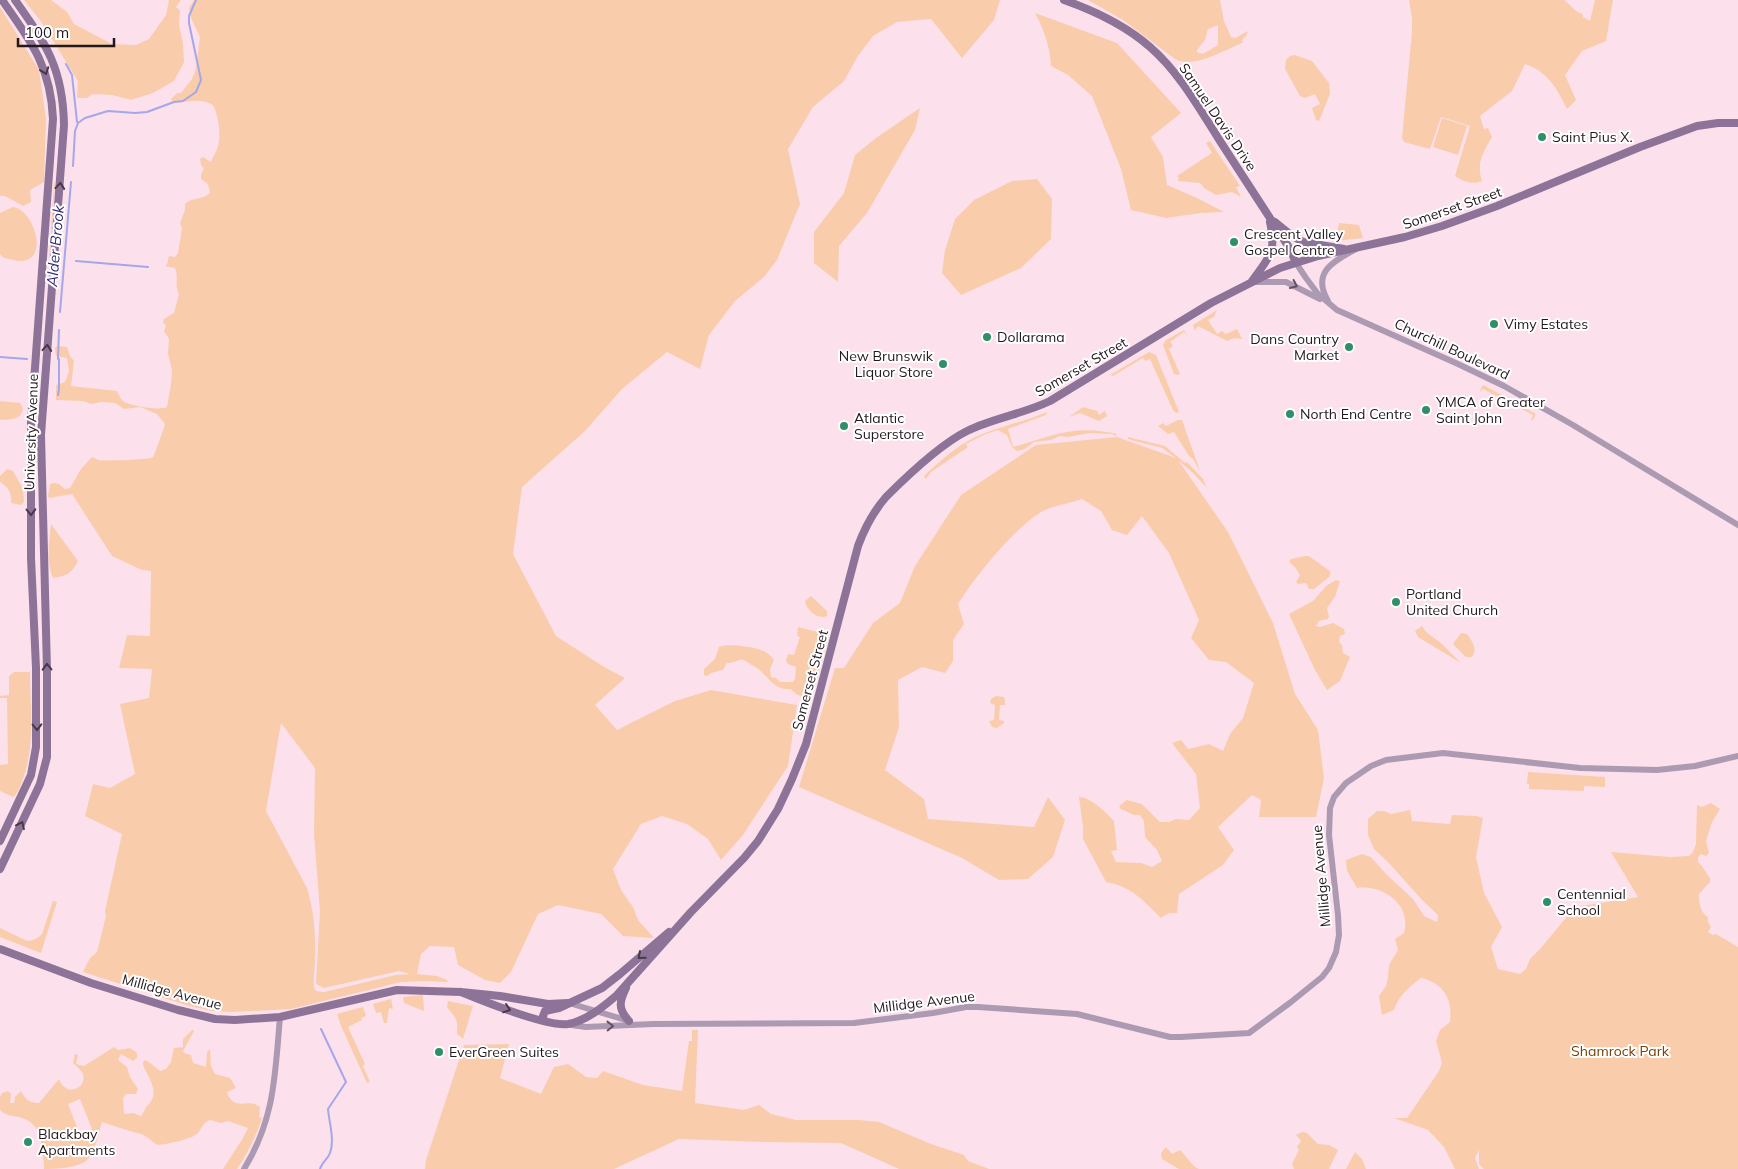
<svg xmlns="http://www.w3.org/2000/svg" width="1738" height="1169" font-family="Mulish,sans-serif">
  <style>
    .green { fill: #f9cdab; fill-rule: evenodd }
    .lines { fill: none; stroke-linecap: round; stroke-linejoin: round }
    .stream { stroke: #a4a7e8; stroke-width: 2 }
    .tertiary { stroke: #ac9ab3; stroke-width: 6 }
    .secondary { stroke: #8e7399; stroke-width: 8 }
    .oneway { stroke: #483848 }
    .oneway2 { stroke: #615260 }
    .poi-dot { fill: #2e8f69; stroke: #fff; stroke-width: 2 }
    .labels { text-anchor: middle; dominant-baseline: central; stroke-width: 4; stroke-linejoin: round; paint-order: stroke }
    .street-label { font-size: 14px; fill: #23181d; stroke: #fff }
    .poi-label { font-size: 14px; fill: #23181d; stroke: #fff; text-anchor: start }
    .park-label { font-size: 14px; fill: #784106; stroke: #fff }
    .water-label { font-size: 15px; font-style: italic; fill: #302974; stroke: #fff }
  </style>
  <rect width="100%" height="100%" fill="#fce0ec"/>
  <path class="green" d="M24 0H51L67 12 74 24 112 44 136 45 149 39 166 15 169 0H181L176 7 180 10 179 25 183 43 184 62 174 81 153 93 131 100 112 95 93 94 87 98H77L78 81 40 20Z
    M194 0H1000L994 20 962 58 931 19 897 22 873 36 858 56 844 81 813 107 788 149 800 204 777 260 764 277 735 301 709 335 700 369 667 352 622 389 585 431 522 487 513 554 556 636 604 667 625 678 595 705 617 730 675 701 711 690 797 705 788 766 743 835 721 860 708 839 687 824 662 816 641 824 613 869 621 890 633 907 638 920 654 938 623 936 601 914 558 905 538 914 511 972 500 983 485 980 458 965 454 947 430 946 421 954 417 974 437 976 447 980 448 982 422 981 401 982 291 1009 232 1012 212 1011 189 1006 83 972 90 958 97 952 106 916 105 911 122 834 85 816 93 784 110 788 135 774 120 704 149 698 152 669 119 668 127 635 150 636 151 571 142 570 112 556 72 494 49 498 48 496 50 484 54 483 59 484 65 489 70 488 81 469 92 457C92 457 98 460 99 460 105 461 149 460 153 457 155 454 164 428 165 424L157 414 140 407 124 409 115 403 101 402 91 404 83 401 56 400V385L65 382 69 371 67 358 56 356 55 348 57 346 67 347 70 356 74 361 71 386 117 391C119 394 120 399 123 401 130 406 161 411 167 407L171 384 172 370 168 354 169 339 164 331 166 326 163 322 164 319 174 313 179 294C174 286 179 277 175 268L165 266 167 264 169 256 175 257 178 253 182 228 180 223 185 210V204C192 197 203 200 210 193L208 184 201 179V174L204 169 201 165 200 159 203 157 211 162C212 158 214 155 216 152 222 140 219 116 213 105 199 97 187 103 173 103L171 99 177 93H181L192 79 196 69 200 37 191 18 189 8ZM281 723 315 768 314 834 320 912 316 984 324 988 399 971 410 974 396 975 324 992 316 991 314 987C313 978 315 968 315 959 316 935 314 911 307 888L266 811Z
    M1088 0H1220L1224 21 1231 37 1235 38 1248 31 1246 36 1242 40 1243 42 1240 44C1223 51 1192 69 1175 59L1123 20ZM1218 25V45L1203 54 1197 52V50L1205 40 1208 29Z
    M1409 0H1564C1570 4 1576 13 1583 14V17L1590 21 1595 0H1613L1606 41 1582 51 1565 75 1576 100 1567 109C1556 87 1549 73 1525 64L1512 91 1480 116 1484 129 1488 128 1492 137C1483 153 1476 163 1482 181 1472 185 1464 182 1455 176L1470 126 1441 117 1430 149 1404 142 1402 138 1412 32V18Z
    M0 7 39 70 46 119 44 182 30 190 31 202 23 206 5 196H0Z
    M1035 13 1117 43 1181 113 1151 137 1163 157 1167 185 1197 198 1224 212 1201 213 1166 218 1131 210 1121 169 1092 96 1068 75 1051 66C1050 46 1044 30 1035 13Z
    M1295 55 1312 61 1329 83 1330 94 1319 121 1316 120 1312 108 1320 104 1315 94 1305 98 1300 96 1285 69 1286 60 1290 56Z
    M920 108 915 130 867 213 839 246 838 282 814 263V232L844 193 855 155 876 138Z
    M1442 118 1467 126 1458 155 1433 147Z
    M1210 141 1240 186 1236 187 1241 197 1232 192 1216 195 1204 188 1200 183 1178 181 1179 178 1177 176 1212 153 1206 143Z
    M1037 179 1052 199 1051 239 1021 268 961 295 942 273 945 250 955 219 974 200 1012 181Z
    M55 182 50 258 49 259 54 184Z
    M13 207C35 209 53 269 13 260 7 258 3 259 0 254V213Z
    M1339 223 1359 225 1363 238 1336 241Z
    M1217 310 1214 317 1208 320 1217 334 1222 331 1226 334 1237 329 1242 339 1234 338 1227 341 1198 326 1195 331 1193 325Z
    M1184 330 1188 336 1184 332 1170 342 1173 346 1169 349 1180 374 1177 375 1174 374 1163 345 1166 340Z
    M1149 352 1156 355 1179 412 1176 413 1173 410 1150 359 1145 361 1143 358 1113 376 1110 375Z
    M1483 385 1517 403 1516 405 1518 406 1520 405 1536 414 1533 420H1531L1533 415 1483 389 1479 393Z
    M0 401 20 403 23 409C20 421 10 419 0 420Z
    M1083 407 1097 411 1099 415 1105 411 1107 416 1099 421 1080 413 1069 417Z
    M1047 412 1046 415 1043 416 1008 429 1013 447C1053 436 1073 424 1117 434L1116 436 1112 434 1089 433 1068 437 1060 436 1051 440 1034 442 1025 449 1017 451 1012 447 1007 435 998 430 986 434 966 444 968 447 931 472 926 479 924 476C938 463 953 449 970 440 994 427 1022 423 1047 412Z
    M1178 420H1182L1200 471 1193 459 1189 456 1174 432 1168 434 1158 426 1163 423 1166 426Z
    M1117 437 1176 458 1162 448 1131 440 1128 439V437L1165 446 1185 463 1187 462 1203 479 1207 488 1193 473 1178 460 1228 532 1273 623 1295 694 1318 730 1324 778 1316 817H1259L1261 800 1252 795 1218 827 1234 850 1223 865 1179 894 1177 913H1169L1161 918C1144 901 1131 886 1106 882L1083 839V827L1079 797C1089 796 1107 813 1114 821L1117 850 1111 851 1116 862 1141 863 1152 867 1162 861 1157 850 1145 837 1144 821 1140 815H1134L1121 809 1119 806 1127 800 1142 804 1160 822H1169L1176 819 1189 820 1200 808 1196 774 1172 743 1181 740 1188 749 1209 744 1223 751 1230 734 1243 718 1254 683 1226 662 1209 660 1191 638 1199 620 1169 553 1142 516 1127 535 1112 530 1101 511 1082 499C1071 503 1056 505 1045 510 1017 524 974 578 958 604L964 624 953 640V661L945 673 922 667 898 680 899 727 885 770 924 799 928 819 1034 827 1048 797 1065 820 1053 857 1028 879 999 880 962 858 799 787 835 668H844L873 623 900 603 915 566 961 495 1036 445Z
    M7 469 13 471 23 489 24 502 21 505 11 503C12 493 8 487 0 482V476Z
    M51 524 78 561C72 573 67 576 53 578 46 562 49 542 51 524Z
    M1305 556H1309L1331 572 1329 577 1314 589H1309L1306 583 1298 584 1296 582 1300 575 1295 567 1289 562 1291 559Z
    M1336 580 1340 581 1335 597 1327 608 1329 617 1328 619 1319 621 1316 626 1320 627 1333 623 1344 629 1345 634 1340 636 1339 642 1342 645 1343 653 1350 657 1340 681 1327 690 1315 670 1289 614 1313 601 1326 586Z
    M811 596 827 611V616C818 620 806 610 805 601Z
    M1422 626 1426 632 1441 643 1461 663 1418 637 1415 631Z
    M798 627 821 633 827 641 816 683 810 694C802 698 796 696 791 689 774 691 770 678 758 669 753 665 749 664 744 660 738 659 735 663 727 663L723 670 711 673 707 676 704 675V669L715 659 719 647C726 643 753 647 761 650 767 652 771 656 774 660L770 669 771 677 776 678 780 682H793L795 679 796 667 788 664 786 661 788 654 794 655 800 637 797 636Z
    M1461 633 1467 634C1472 641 1478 649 1472 657H1466L1453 644Z
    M14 672H30C30 709 36 749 21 784 19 789 17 794 13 797L0 791V765L8 764 7 698H0V696L9 695V676Z
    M996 696 1004 697 1005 700V705H1000L999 720 1004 721V723L997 728 992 727 989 721 994 720 995 705 990 703 991 699Z
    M1528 772 1605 777V787L1584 786V791L1529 789V784H1527Z
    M1711 803 1720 809 1712 822 1706 841 1709 853 1706 856 1701 854 1698 857V862C1704 867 1705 872 1710 878V882L1699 894C1699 902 1700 913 1708 917V922L1711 927 1708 932 1713 935 1716 934 1738 947V1169H1484L1479 1164V1150L1475 1158 1479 1169H1455L1444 1147 1428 1130 1394 1118H1407L1439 1071 1442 1063 1436 1041 1440 1030 1450 1022C1453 1000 1444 983 1421 978 1409 987 1399 995 1394 1010L1382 1015 1379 996 1386 986 1388 978 1389 965 1398 950 1395 939 1404 933C1412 905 1383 884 1357 888L1347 871 1346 860 1362 854 1371 857 1387 875 1413 899 1424 916 1437 922 1438 915 1423 901 1388 862 1374 849 1368 835V819L1377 811H1384L1391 814 1410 810 1412 821 1450 824 1452 815 1476 816 1483 818 1476 857 1484 893 1502 927 1491 947 1498 969 1520 974 1526 969 1530 959 1540 949 1575 907 1638 897 1611 852 1670 857 1689 856 1693 852 1696 844 1697 805 1702 807Z
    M53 901 57 902 41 953 0 937V928L27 941C33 941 38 938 42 934Z
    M423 995 424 1011 404 1003 403 997Z
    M391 999 393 1009 389 1008 387 1023H384L381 1012 376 1013 373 1004Z
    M448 1001 473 1006 463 1039 457 1034C458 1018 456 1019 447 1007Z
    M363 1007 366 1016 361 1018 362 1020 348 1027 365 1064 363 1066 370 1082 367 1083 341 1026 337 1014Z
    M192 1030H194L193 1033 183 1051 184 1053 191 1055 193 1063 206 1067 207 1052 210 1049 211 1066 215 1074 230 1078 236 1088 227 1092C234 1113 248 1097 260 1107L259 1117 262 1118C256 1136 248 1153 237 1169H223L243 1138 248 1128 228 1121 221 1123 210 1120C202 1123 202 1129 197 1134 189 1140 167 1144 158 1145 152 1142 147 1136 141 1134 128 1131 115 1126 102 1122 98 1133 96 1151 87 1160 78 1168 56 1169 44 1169 44 1165 44 1162 43 1157 41 1141 41 1124 22 1118 13 1115 7 1117 0 1110V1097L2 1093 8 1091 11 1094 10 1103H14L15 1097 21 1091C25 1099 29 1103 39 1103L59 1079C66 1099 90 1087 82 1072 80 1069 76 1066 73 1063L75 1054 78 1055 76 1064 84 1066 114 1047 118 1050 130 1048 137 1053V1058L133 1061 121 1054 118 1060 127 1067 130 1077 138 1089 136 1094H126L123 1098 124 1114 133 1113 141 1116C144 1113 144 1109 147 1106 161 1093 149 1079 143 1065V1062L145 1060 149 1062 160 1071 166 1069 171 1062 174 1048 183 1047V1039ZM80 1099 92 1129 80 1135 68 1104Z
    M692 1030H698L695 1103 744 1110 759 1105 771 1114 796 1120H859L879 1122 931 1144 964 1155 968 1161 989 1169H899L841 1143 763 1142 679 1139 614 1169H425L426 1160 464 1045 509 1044 500 1078 541 1094 554 1067 568 1064 586 1077 597 1078 603 1071 643 1085 682 1091 689 1041H692Z
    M1302 1132 1307 1133 1318 1144 1329 1145 1338 1150 1329 1169H1294L1292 1164 1299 1150 1297 1147 1301 1141 1296 1135Z
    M1166 1147 1172 1154 1180 1150C1186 1155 1191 1166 1199 1169H1179L1162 1159 1161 1153Z
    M1355 1152 1362 1159 1366 1169H1346Z"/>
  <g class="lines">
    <path class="stream" d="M66 64 72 75 77 122
      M73 166 75 131 78 123 85 118 108 111 135 113 147 112 174 102 183 101 196 92 201 80 189 23V16L196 0
      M76 261 148 267
      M60 312 71 182
      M0 357 27 359
      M58 359 59 330
      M58 395 59 389V359
      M320 1169C322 1162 328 1159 330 1153 335 1140 329 1122 328 1109L346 1082 321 1029"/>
    <path class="tertiary" d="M1296 263 1306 278 1318 294 1337 310 1458 364 1504 386 1573 425 1738 525
      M1254 282H1286L1320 299
      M1328 301C1311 272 1334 261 1356 249
      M569 1003 629 1021
      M571 1025 586 1027 653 1024 854 1023 933 1013 966 1007H978L1077 1014 1170 1037H1181L1249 1033 1291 1002 1322 977 1329 968 1336 952 1339 935 1338 915 1329 835 1330 808 1334 797 1346 783 1371 766 1386 760 1443 753 1580 768 1657 770 1695 766 1738 756
      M244 1169C275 1119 275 1074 280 1017"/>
    <path class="secondary" d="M1064 0C1095 11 1125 25 1150 47 1179 72 1199 108 1220 141 1243 177 1267 213 1290 249L1296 263
      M1275 222 1291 235 1303 242 1344 249
      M1252 281C1269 257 1277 253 1270 222
      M0 841 31 775 36 747V668L31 558V423L53 119C51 67 31 41 2 0
      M0 869 40 784 47 757V670L41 435 64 125C63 68 46 44 15 0
      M0 949 91 983 178 1010 215 1019 235 1020 280 1017 397 990 461 992 500 996 548 1004 568 1003
      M626 988C619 1002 618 1009 629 1021
      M461 992C483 1001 546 1027 568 1024 586 1021 603 1007 617 995L691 912 744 858 758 841 778 809 792 779 806 744 858 546C865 527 873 512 886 497 907 476 941 444 967 431 993 418 1023 414 1050 401L1211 303 1280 268 1318 256 1405 237 1442 226 1497 206 1640 147 1697 126 1718 123H1738
      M544 1021 543 1016 545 1011 559 1008 602 988 620 974 669 932"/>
  </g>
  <defs><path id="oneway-chevron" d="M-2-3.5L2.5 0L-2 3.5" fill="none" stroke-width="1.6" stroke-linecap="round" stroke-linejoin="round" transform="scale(1.25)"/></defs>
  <g class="oneway">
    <use href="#oneway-chevron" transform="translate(45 71) rotate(70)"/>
    <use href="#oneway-chevron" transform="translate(60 186) rotate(-85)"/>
    <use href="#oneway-chevron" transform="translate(47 348) rotate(-85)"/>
    <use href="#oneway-chevron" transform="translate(31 512) rotate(89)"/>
    <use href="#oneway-chevron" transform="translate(47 667) rotate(-91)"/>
    <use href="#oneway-chevron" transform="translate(37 727) rotate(89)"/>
    <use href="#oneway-chevron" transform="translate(21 825) rotate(-65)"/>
    <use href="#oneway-chevron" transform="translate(641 956) rotate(139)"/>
    <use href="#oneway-chevron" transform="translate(507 1009) rotate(19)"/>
  </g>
  <g class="oneway2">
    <use href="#oneway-chevron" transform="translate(1294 285) rotate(25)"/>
    <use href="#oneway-chevron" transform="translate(610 1026) rotate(-1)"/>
  </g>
  <g class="poi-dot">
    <circle cx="1542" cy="137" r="5"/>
    <circle cx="1234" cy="242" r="5"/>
    <circle cx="1494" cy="324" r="5"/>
    <circle cx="987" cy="337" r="5"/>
    <circle cx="1349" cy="347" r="5"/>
    <circle cx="943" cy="364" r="5"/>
    <circle cx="1426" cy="410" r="5"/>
    <circle cx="1290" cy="414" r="5"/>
    <circle cx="844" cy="426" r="5"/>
    <circle cx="1396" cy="602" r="5"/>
    <circle cx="1547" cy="902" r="5"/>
    <circle cx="439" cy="1052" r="5"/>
    <circle cx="28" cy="1142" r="5"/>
  </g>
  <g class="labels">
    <g class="street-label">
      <text transform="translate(1218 117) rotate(56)">Samuel Davis Drive</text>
      <text transform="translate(1452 208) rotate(-19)">Somerset Street</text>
      <text transform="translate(1452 349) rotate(25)">Churchill Boulevard</text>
      <text transform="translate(1081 367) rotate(-30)">Somerset Street</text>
      <text transform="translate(31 432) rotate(-88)">University Avenue</text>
      <text transform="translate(810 680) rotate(-75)">Somerset Street</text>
      <text transform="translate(1321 876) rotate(-95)">Millidge Avenue</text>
      <text transform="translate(172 992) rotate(15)">Millidge Avenue</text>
      <text transform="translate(924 1002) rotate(-7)">Millidge Avenue</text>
    </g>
    <g class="poi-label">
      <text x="1552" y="137">Saint Pius X.</text>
      <text x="1244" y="234">Crescent Valley<tspan x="1244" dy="16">Gospel Centre</tspan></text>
      <text x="1504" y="324">Vimy Estates</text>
      <text x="997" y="337">Dollarama</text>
      <text x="1339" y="339" text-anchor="end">Dans Country<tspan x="1339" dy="16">Market</tspan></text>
      <text x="933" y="356" text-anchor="end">New Brunswik<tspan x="933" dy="16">Liquor Store</tspan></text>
      <text x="1436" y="402">YMCA of Greater<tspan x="1436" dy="16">Saint John</tspan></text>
      <text x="1300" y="414">North End Centre</text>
      <text x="854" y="418">Atlantic<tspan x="854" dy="16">Superstore</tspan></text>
      <text x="1406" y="594">Portland<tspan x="1406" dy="16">United Church</tspan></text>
      <text x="1557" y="894">Centennial<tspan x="1557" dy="16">School</tspan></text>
      <text x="449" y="1052">EverGreen Suites</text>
      <text x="38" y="1134">Blackbay<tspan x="38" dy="16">Apartments</tspan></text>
    </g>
    <g class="park-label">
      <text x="1620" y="1051">Shamrock Park</text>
    </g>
    <g class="water-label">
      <text transform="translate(55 246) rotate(-85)">Alder Brook</text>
    </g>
  </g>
  <path d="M18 38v8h96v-8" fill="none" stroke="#23181d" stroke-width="2.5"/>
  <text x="25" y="38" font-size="15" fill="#23181d" stroke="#ffffff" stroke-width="4" paint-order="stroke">100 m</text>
</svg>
